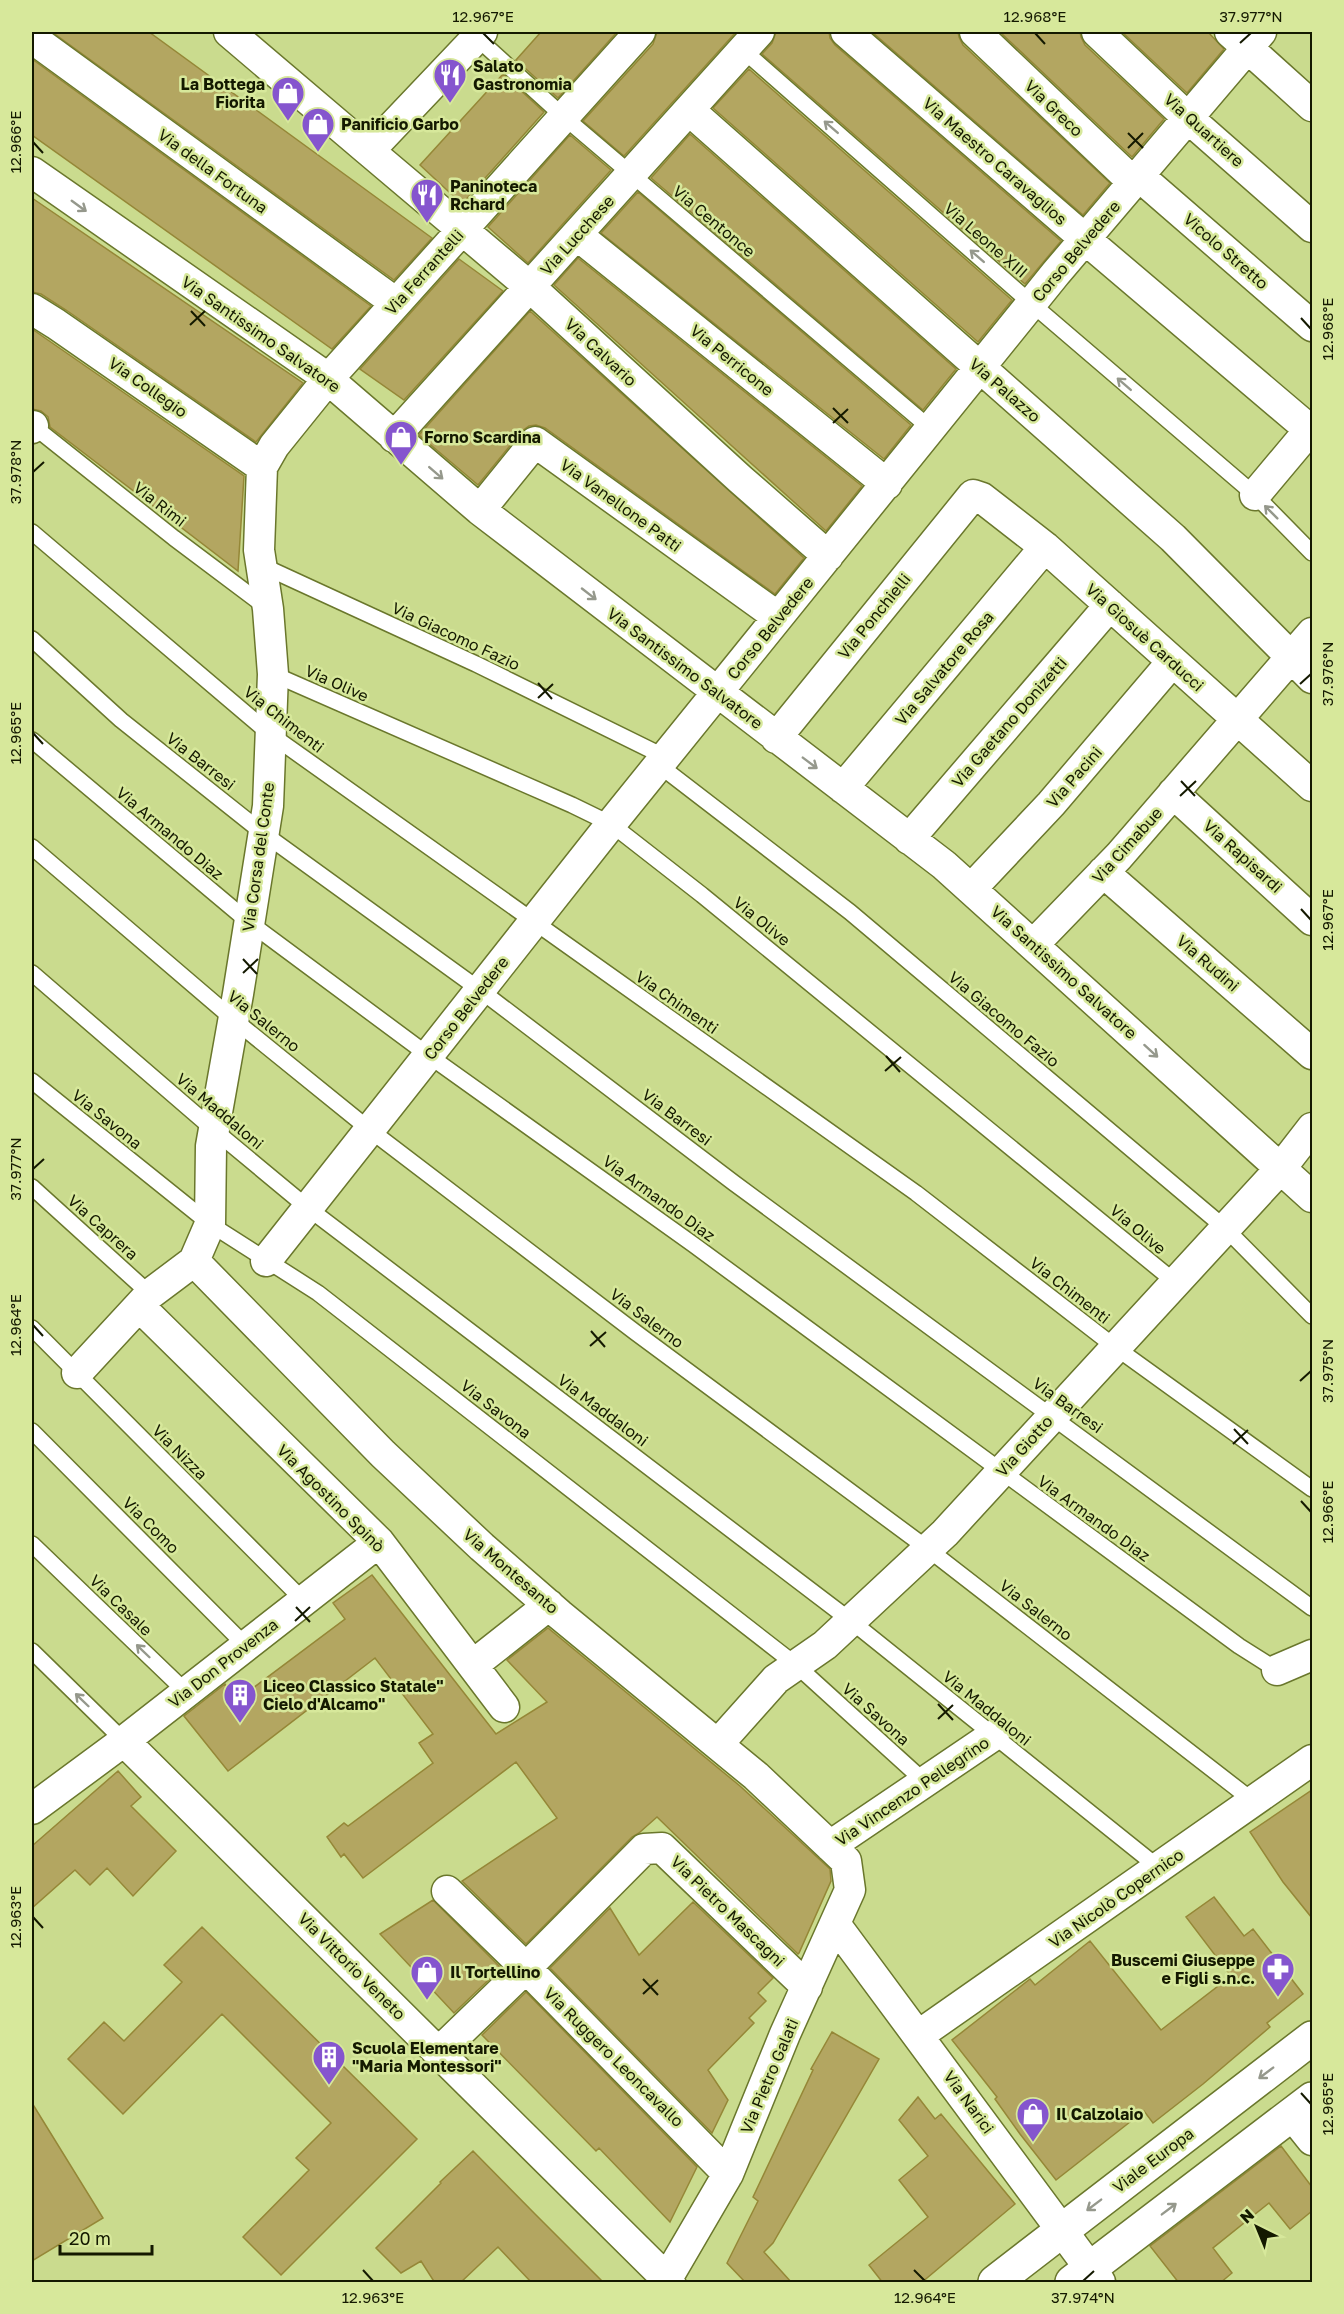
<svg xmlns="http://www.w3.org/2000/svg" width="1344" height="2314" font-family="'Golos Text',sans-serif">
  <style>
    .building { fill: #b3a661; stroke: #958737; stroke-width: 1.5 }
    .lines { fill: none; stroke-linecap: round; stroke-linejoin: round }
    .service-casing { stroke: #6a772c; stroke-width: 18 }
    .minor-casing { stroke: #6a772c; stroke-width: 33 }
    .tertiary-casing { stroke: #6a772c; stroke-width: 36 }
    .service { stroke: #fff; stroke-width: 15 }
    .minor { stroke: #fff; stroke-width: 30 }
    .tertiary { stroke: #fff; stroke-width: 33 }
    .oneway { stroke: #95988c }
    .ticks { fill: none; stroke: #141900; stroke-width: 2 }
    .labels { text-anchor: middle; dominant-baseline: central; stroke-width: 5; stroke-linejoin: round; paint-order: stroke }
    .poi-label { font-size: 16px; font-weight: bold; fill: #141900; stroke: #d7e89b; text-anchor: start }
    .street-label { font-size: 16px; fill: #141900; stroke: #d7e89b }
    .neatline { fill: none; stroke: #141900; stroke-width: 2 }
    .ticks-label { font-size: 15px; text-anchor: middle; fill: #141900 }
  </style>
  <rect width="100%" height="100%" fill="#cadb8e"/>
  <path class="building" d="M52 32H149L432 238 394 280Z
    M541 32H617L558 98 516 60Z
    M657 32H736L624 156 583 121 653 44Z
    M776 32H829L830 38 835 45 1061 241 1025 284 762 54 772 43Z
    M872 32H958L959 37 963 45 1110 183 1083 215Z
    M1000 32H1080L1081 37 1085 45 1164 119 1132 157Z
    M1122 32H1208L1224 49 1187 93Z
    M32 59 371 306 332 349 32 135Z
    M749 69 1012 300 978 342 713 108Z
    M503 74 544 112 462 204 420 165Z
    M690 134 956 369 923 410 651 178Z
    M570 135 611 170 528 263 488 227Z
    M638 192 911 425 884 459 601 233Z
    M32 198 303 383 256 442 66 310 41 294 32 292Z
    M578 258 862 486 826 531 554 285Z
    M459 259 503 291 404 400 360 369Z
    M530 311 804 558 775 594 545 428 536 425 529 426 522 431 478 485 419 435Z
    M32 329 244 476 238 571 50 427 48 417 41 411 32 409Z
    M372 1575 496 1734 547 1702 507 1660 548 1628 740 1786 830 1869 831 1881 799 1953 798 1954 657 1817 639 1833 632 1837 526 1944 462 1881 557 1818 516 1762 363 1878 344 1854 341 1857 327 1837 344 1823 348 1826 433 1763 419 1743 433 1734 375 1658 228 1771 184 1716 225 1684 237 1700 345 1619 333 1603Z
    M118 1771 141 1797 131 1806 176 1851 133 1896 107 1868 90 1885 75 1870 32 1908V1846Z
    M1312 1790V1918L1283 1882 1250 1832Z
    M1214 1897 1244 1936 1253 1929 1303 1994 1267 2023 1270 2027 1203 2084 1153 2123 1144 2111 1056 2180 1020 2134 995 2099 997 2097 952 2040 1030 1979 1035 1985 1090 1941 1161 2030 1231 1976 1186 1917Z
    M433 1900 501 1968 454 2013 380 1934Z
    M693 1902 773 1978 758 1993 766 2001 749 2018 754 2023 708 2070 728 2100 712 2133 550 1968 610 1908 639 1955Z
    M202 1927 417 2139 281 2275 243 2237 309 2170 296 2158 331 2123 222 2014 123 2114 68 2059 104 2022 124 2041 182 1982 164 1965Z
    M526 1992 697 2167 670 2222 599 2148 596 2151 482 2035Z
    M832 2032 879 2059 773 2243 764 2252 792 2283H746L727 2263 758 2201 753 2197 813 2070 811 2069Z
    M918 2097 935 2119 941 2114 1015 2204 921 2283H883L869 2265 928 2217 899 2180 928 2156 899 2120Z
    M32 2103 103 2218 32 2261Z
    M1281 2146 1312 2187V2211L1290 2229 1269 2203 1213 2248 1232 2273 1220 2283H1179L1150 2246Z
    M473 2151 535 2214 604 2283H532L498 2247 460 2283H435L421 2261 401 2273 376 2248 441 2183 440 2182Z"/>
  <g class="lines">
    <g class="service-casing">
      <path id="service" d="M476 37 564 117 931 429
        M743 50 1032 304 1255 495 1312 553
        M32 425 174 538 266 607
        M32 532 270 734 916 1193 1115 1347 1312 1489
        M263 566 476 664 665 757
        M32 639 121 720 263 833 480 990 734 1183 1312 1608
        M273 674 572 805 611 824 702 895 1175 1282
        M32 740 250 923 428 1055 694 1245 1239 1646 1277 1670
        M659 765 850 912 1225 1228 1312 1316
        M32 847 233 1019 370 1130 635 1332 928 1549 1253 1801
        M32 973 214 1130 308 1208 851 1621 1159 1868
        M32 1081 210 1224 318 1293 796 1665 925 1782
        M32 1187 150 1294
        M32 1328 304 1601
        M32 1431 245 1645
        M32 1544 185 1691
        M32 1651 124 1741"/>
    </g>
    <g class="minor-casing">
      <path id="minor" d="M229 32 369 151 482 32
        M846 32 1085 239 1310 430
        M975 32 1133 182
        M1097 32 1188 118 1312 227
        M1230 32 1312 106
        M32 38 396 303
        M689 110 1173 538 1312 678
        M369 151 530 287 740 479 828 556
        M32 172 322 374 480 510 944 865 1312 1197
        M1139 176 1312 326
        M577 235 887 484
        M32 309 56 324 262 467
        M32 428 33 426
        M394 437 759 32
        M1255 495 1312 427
        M480 510 535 442 778 617
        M776 738 973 495 982 498 1045 547 1312 786
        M843 788 1045 547
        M1173 793 1312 920
        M909 839 1110 605
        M1103 872 1312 1054
        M971 889 1051 804 1172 662
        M1033 945 1119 856 1312 633
        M194 1261 383 1454 482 1547 560 1615 756 1776 846 1861 850 1890 785 2034 728 2174 665 2282
        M266 1261 611 824 1056 273 1261 32
        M139 1306 379 1542 504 1707
        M77 1373 150 1294 194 1261 210 1224 211 1146 238 994 268 806 273 674 268 609 259 550 262 467 274 446 328 379 640 32
        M473 1665 549 1605
        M1277 1670 1312 1655
        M124 1741 670 2282
        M718 1744 776 1679 825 1645 945 1533 1281 1168 1312 1128
        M32 1809 124 1741 379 1542
        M830 1846 994 1735
        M447 1891 526 1968 728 2174
        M835 1924 1100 2282
        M919 2035 1312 1760
        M439 2052 526 1968 644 1849 662 1848 807 1987
        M1292 2115 1312 2140"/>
    </g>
    <g class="tertiary-casing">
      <path id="tertiary" d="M995 2282 1312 2038
        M1072 2282 1312 2099"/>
    </g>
    <use href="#service" class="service"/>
    <use href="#minor" class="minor"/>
    <use href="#tertiary" class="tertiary"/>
  </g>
  <defs><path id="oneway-shaft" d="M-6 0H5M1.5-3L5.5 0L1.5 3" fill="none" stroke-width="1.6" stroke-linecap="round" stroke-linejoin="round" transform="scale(1.5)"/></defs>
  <g class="oneway">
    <use href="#oneway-shaft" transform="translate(831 127) rotate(-139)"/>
    <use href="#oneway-shaft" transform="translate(79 206) rotate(36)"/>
    <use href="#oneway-shaft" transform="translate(977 256) rotate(-139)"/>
    <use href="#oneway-shaft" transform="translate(1124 384) rotate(-139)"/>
    <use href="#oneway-shaft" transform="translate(436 473) rotate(41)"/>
    <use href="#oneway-shaft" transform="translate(1271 512) rotate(-135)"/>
    <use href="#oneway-shaft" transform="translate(589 594) rotate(38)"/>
    <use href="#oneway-shaft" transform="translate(810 763) rotate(37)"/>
    <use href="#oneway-shaft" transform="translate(1151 1051) rotate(42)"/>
    <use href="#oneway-shaft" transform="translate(143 1651) rotate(-136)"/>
    <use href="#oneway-shaft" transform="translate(82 1700) rotate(-136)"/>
    <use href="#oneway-shaft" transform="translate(1266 2073) rotate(143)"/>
    <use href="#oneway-shaft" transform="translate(1094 2205) rotate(143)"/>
    <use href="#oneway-shaft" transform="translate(1169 2209) rotate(-37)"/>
  </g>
  <path class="ticks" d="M483 33 494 44M1035 33 1045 44M1240 43 1251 33M1128 133 1143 148M33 142 43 153M1128 148 1143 133M191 311 205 326M1301 318 1311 329M190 325 205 311M833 408 848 423M833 423 848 409M33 472 44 462M538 683 552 699M1300 684 1311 674M538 698 553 684M33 733 43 744M1181 781 1195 796M1180 796 1196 781M1301 909 1311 920M243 959 257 974M243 973 258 959M886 1056 900 1072M885 1071 901 1057M33 1169 44 1159M33 1325 43 1336M591 1331 605 1347M590 1346 606 1332M1300 1381 1311 1371M1234 1429 1248 1444M1233 1444 1248 1430M1301 1501 1311 1512M296 1607 310 1622M295 1621 310 1607M938 1704 953 1720M938 1719 953 1705M33 1917 43 1928M643 1979 658 1995M643 1994 658 1980M1301 2093 1311 2104M363 2270 373 2281M914 2270 925 2281M1083 2281 1094 2271"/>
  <defs>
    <g id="restaurant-pin" transform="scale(1.725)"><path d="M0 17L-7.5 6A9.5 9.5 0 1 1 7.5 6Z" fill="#8555ce" stroke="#d7e89b"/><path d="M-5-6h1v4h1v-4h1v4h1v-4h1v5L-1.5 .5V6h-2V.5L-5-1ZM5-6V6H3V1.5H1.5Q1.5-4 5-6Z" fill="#fff"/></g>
    <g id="shop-pin" transform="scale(1.725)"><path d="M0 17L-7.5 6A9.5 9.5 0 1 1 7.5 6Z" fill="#8555ce" stroke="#d7e89b"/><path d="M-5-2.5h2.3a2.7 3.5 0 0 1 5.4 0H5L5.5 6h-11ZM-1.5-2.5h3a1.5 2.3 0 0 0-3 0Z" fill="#fff"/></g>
    <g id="building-pin" transform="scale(1.725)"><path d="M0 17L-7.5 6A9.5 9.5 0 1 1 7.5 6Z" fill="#8555ce" stroke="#d7e89b"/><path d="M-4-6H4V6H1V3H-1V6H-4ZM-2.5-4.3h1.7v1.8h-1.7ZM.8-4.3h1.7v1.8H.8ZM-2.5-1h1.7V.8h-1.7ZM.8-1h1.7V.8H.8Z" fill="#fff"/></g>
    <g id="pharmacy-pin" transform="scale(1.725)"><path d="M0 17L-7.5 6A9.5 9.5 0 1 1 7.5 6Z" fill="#8555ce" stroke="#d7e89b"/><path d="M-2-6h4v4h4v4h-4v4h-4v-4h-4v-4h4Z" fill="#fff"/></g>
  </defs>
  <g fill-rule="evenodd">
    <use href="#restaurant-pin" x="450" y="75"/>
    <use href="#shop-pin" x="288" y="93"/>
    <use href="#shop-pin" x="318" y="124"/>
    <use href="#restaurant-pin" x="427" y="195"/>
    <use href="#shop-pin" x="401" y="437"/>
    <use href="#building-pin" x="240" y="1695"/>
    <use href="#pharmacy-pin" x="1278" y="1969"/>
    <use href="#shop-pin" x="427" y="1972"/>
    <use href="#building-pin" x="329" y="2057"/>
    <use href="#shop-pin" x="1033" y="2114"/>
  </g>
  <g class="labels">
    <g class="poi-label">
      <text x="473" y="66">Salato<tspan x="473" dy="18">Gastronomia</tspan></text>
      <text x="265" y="84" text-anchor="end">La Bottega<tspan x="265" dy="18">Fiorita</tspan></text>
      <text x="341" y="124">Panificio Garbo</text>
      <text x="450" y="186">Paninoteca<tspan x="450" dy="18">Rchard</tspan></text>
      <text x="424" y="437">Forno Scardina</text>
      <text x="263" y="1686">Liceo Classico Statale"<tspan x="263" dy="18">Cielo d'Alcamo"</tspan></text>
      <text x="1255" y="1960" text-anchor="end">Buscemi Giuseppe<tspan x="1255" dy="18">e Figli s.n.c.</tspan></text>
      <text x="450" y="1972">Il Tortellino</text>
      <text x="352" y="2048">Scuola Elementare<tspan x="352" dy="18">"Maria Montessori"</tspan></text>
      <text x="1056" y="2114">Il Calzolaio</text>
    </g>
    <g class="street-label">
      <text transform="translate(1054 108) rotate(44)">Via Greco</text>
      <text transform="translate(1204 130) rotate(42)">Via Quartiere</text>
      <text transform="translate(995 161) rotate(41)">Via Maestro Caravaglios</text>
      <text transform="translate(213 171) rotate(36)">Via della Fortuna</text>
      <text transform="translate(714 221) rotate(40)">Via Centonce</text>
      <text transform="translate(577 235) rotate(-48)">Via Lucchese</text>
      <text transform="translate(986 240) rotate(41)">Via Leone XIII</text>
      <text transform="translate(1076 251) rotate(-50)">Corso Belvedere</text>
      <text transform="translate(1226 251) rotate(41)">Vicolo Stretto</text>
      <text transform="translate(424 272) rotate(-48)">Via Ferrantelli</text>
      <text transform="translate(261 334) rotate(35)">Via Santissimo Salvatore</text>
      <text transform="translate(601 352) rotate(43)">Via Calvario</text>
      <text transform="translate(732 360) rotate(39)">Via Perricone</text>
      <text transform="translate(148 387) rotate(35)">Via Collegio</text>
      <text transform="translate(1005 390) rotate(41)">Via Palazzo</text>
      <text transform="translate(160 504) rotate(38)">Via Rimi</text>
      <text transform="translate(621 505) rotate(36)">Via Vanellone Patti</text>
      <text transform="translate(874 616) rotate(-51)">Via Ponchielli</text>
      <text transform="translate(770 628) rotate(-51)">Corso Belvedere</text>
      <text transform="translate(456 636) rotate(25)">Via Giacomo Fazio</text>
      <text transform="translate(1145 637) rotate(42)">Via Giosuè Carducci</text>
      <text transform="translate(685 668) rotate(37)">Via Santissimo Salvatore</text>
      <text transform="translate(944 668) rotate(-50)">Via Salvatore Rosa</text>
      <text transform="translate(337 683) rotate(24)">Via Olive</text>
      <text transform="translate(284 719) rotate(38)">Via Chimenti</text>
      <text transform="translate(1009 722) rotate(-49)">Via Gaetano Donizetti</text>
      <text transform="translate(201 761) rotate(38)">Via Barresi</text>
      <text transform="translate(1074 777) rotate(-49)">Via Pacini</text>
      <text transform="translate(170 833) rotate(40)">Via Armando Diaz</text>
      <text transform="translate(1127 845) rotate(-48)">Via Cimabue</text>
      <text transform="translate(1243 856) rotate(42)">Via Rapisardi</text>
      <text transform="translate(258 857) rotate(-82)">Via Corsa del Conte</text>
      <text transform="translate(762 921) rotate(39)">Via Olive</text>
      <text transform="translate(1208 963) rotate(41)">Via Rudini</text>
      <text transform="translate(1064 972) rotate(42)">Via Santissimo Salvatore</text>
      <text transform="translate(677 1002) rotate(35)">Via Chimenti</text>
      <text transform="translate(466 1008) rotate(-52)">Corso Belvedere</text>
      <text transform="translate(1004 1019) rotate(40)">Via Giacomo Fazio</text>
      <text transform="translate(264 1021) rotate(39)">Via Salerno</text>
      <text transform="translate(220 1111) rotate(40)">Via Maddaloni</text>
      <text transform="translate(677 1117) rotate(37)">Via Barresi</text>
      <text transform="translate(107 1119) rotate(39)">Via Savona</text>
      <text transform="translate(659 1198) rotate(36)">Via Armando Diaz</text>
      <text transform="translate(103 1227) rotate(42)">Via Caprera</text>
      <text transform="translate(1138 1229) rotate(40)">Via Olive</text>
      <text transform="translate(1070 1290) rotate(38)">Via Chimenti</text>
      <text transform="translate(647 1318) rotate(37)">Via Salerno</text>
      <text transform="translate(1068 1405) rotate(36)">Via Barresi</text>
      <text transform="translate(496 1409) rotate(38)">Via Savona</text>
      <text transform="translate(603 1410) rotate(37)">Via Maddaloni</text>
      <text transform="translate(1024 1446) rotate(-48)">Via Giotto</text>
      <text transform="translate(180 1452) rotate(45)">Via Nizza</text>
      <text transform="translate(331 1498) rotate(45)">Via Agostino Spinò</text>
      <text transform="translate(1094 1518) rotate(36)">Via Armando Diaz</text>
      <text transform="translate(151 1525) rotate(45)">Via Como</text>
      <text transform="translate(511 1571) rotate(41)">Via Montesanto</text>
      <text transform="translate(121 1605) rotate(44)">Via Casale</text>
      <text transform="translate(1036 1610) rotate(38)">Via Salerno</text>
      <text transform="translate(223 1663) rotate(-38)">Via Don Provenza</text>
      <text transform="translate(987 1708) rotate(39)">Via Maddaloni</text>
      <text transform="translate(876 1714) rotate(42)">Via Savona</text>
      <text transform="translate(912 1791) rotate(-34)">Via Vincenzo Pellegrino</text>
      <text transform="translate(1116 1898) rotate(-35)">Via Nicolò Copernico</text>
      <text transform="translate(728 1911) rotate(44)">Via Pietro Mascagni</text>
      <text transform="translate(352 1966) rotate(45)">Via Vittorio Veneto</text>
      <text transform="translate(614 2057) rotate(45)">Via Ruggero Leoncavallo</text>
      <text transform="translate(769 2076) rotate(-67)">Via Pietro Galati</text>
      <text transform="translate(969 2102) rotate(54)">Via Narici</text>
      <text transform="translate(1153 2160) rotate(-37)">Viale Europa</text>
    </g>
  </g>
  <rect width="1344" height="2314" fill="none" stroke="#d7e89b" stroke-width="66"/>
  <g transform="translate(1257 2227) rotate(317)" stroke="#d7e89b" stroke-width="4.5" paint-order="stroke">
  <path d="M0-4.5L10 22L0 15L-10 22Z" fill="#141900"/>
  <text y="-9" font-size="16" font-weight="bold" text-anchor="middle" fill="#141900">N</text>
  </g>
  <path d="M60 2245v9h92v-9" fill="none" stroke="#141900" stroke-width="3"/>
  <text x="69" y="2245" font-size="18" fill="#141900" stroke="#d7e89b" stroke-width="4.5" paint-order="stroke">20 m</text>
  <rect x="33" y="33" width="1278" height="2248" class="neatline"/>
  <g class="ticks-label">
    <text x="483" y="22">12.967°E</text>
    <text x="1035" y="22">12.968°E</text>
    <text x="1251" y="22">37.977°N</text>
    <text transform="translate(16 142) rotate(-90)" y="5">12.966°E</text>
    <text transform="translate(1328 329) rotate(-90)" y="5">12.968°E</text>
    <text transform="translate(16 472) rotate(-90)" y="5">37.978°N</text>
    <text transform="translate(1328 674) rotate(-90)" y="5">37.976°N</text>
    <text transform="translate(16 733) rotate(-90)" y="5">12.965°E</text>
    <text transform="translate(1328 920) rotate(-90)" y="5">12.967°E</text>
    <text transform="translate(16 1169) rotate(-90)" y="5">37.977°N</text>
    <text transform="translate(16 1325) rotate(-90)" y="5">12.964°E</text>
    <text transform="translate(1328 1371) rotate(-90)" y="5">37.975°N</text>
    <text transform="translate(1328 1512) rotate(-90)" y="5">12.966°E</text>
    <text transform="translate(16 1917) rotate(-90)" y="5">12.963°E</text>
    <text transform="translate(1328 2104) rotate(-90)" y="5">12.965°E</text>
    <text x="373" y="2303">12.963°E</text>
    <text x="925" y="2303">12.964°E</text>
    <text x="1083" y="2303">37.974°N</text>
  </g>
</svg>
